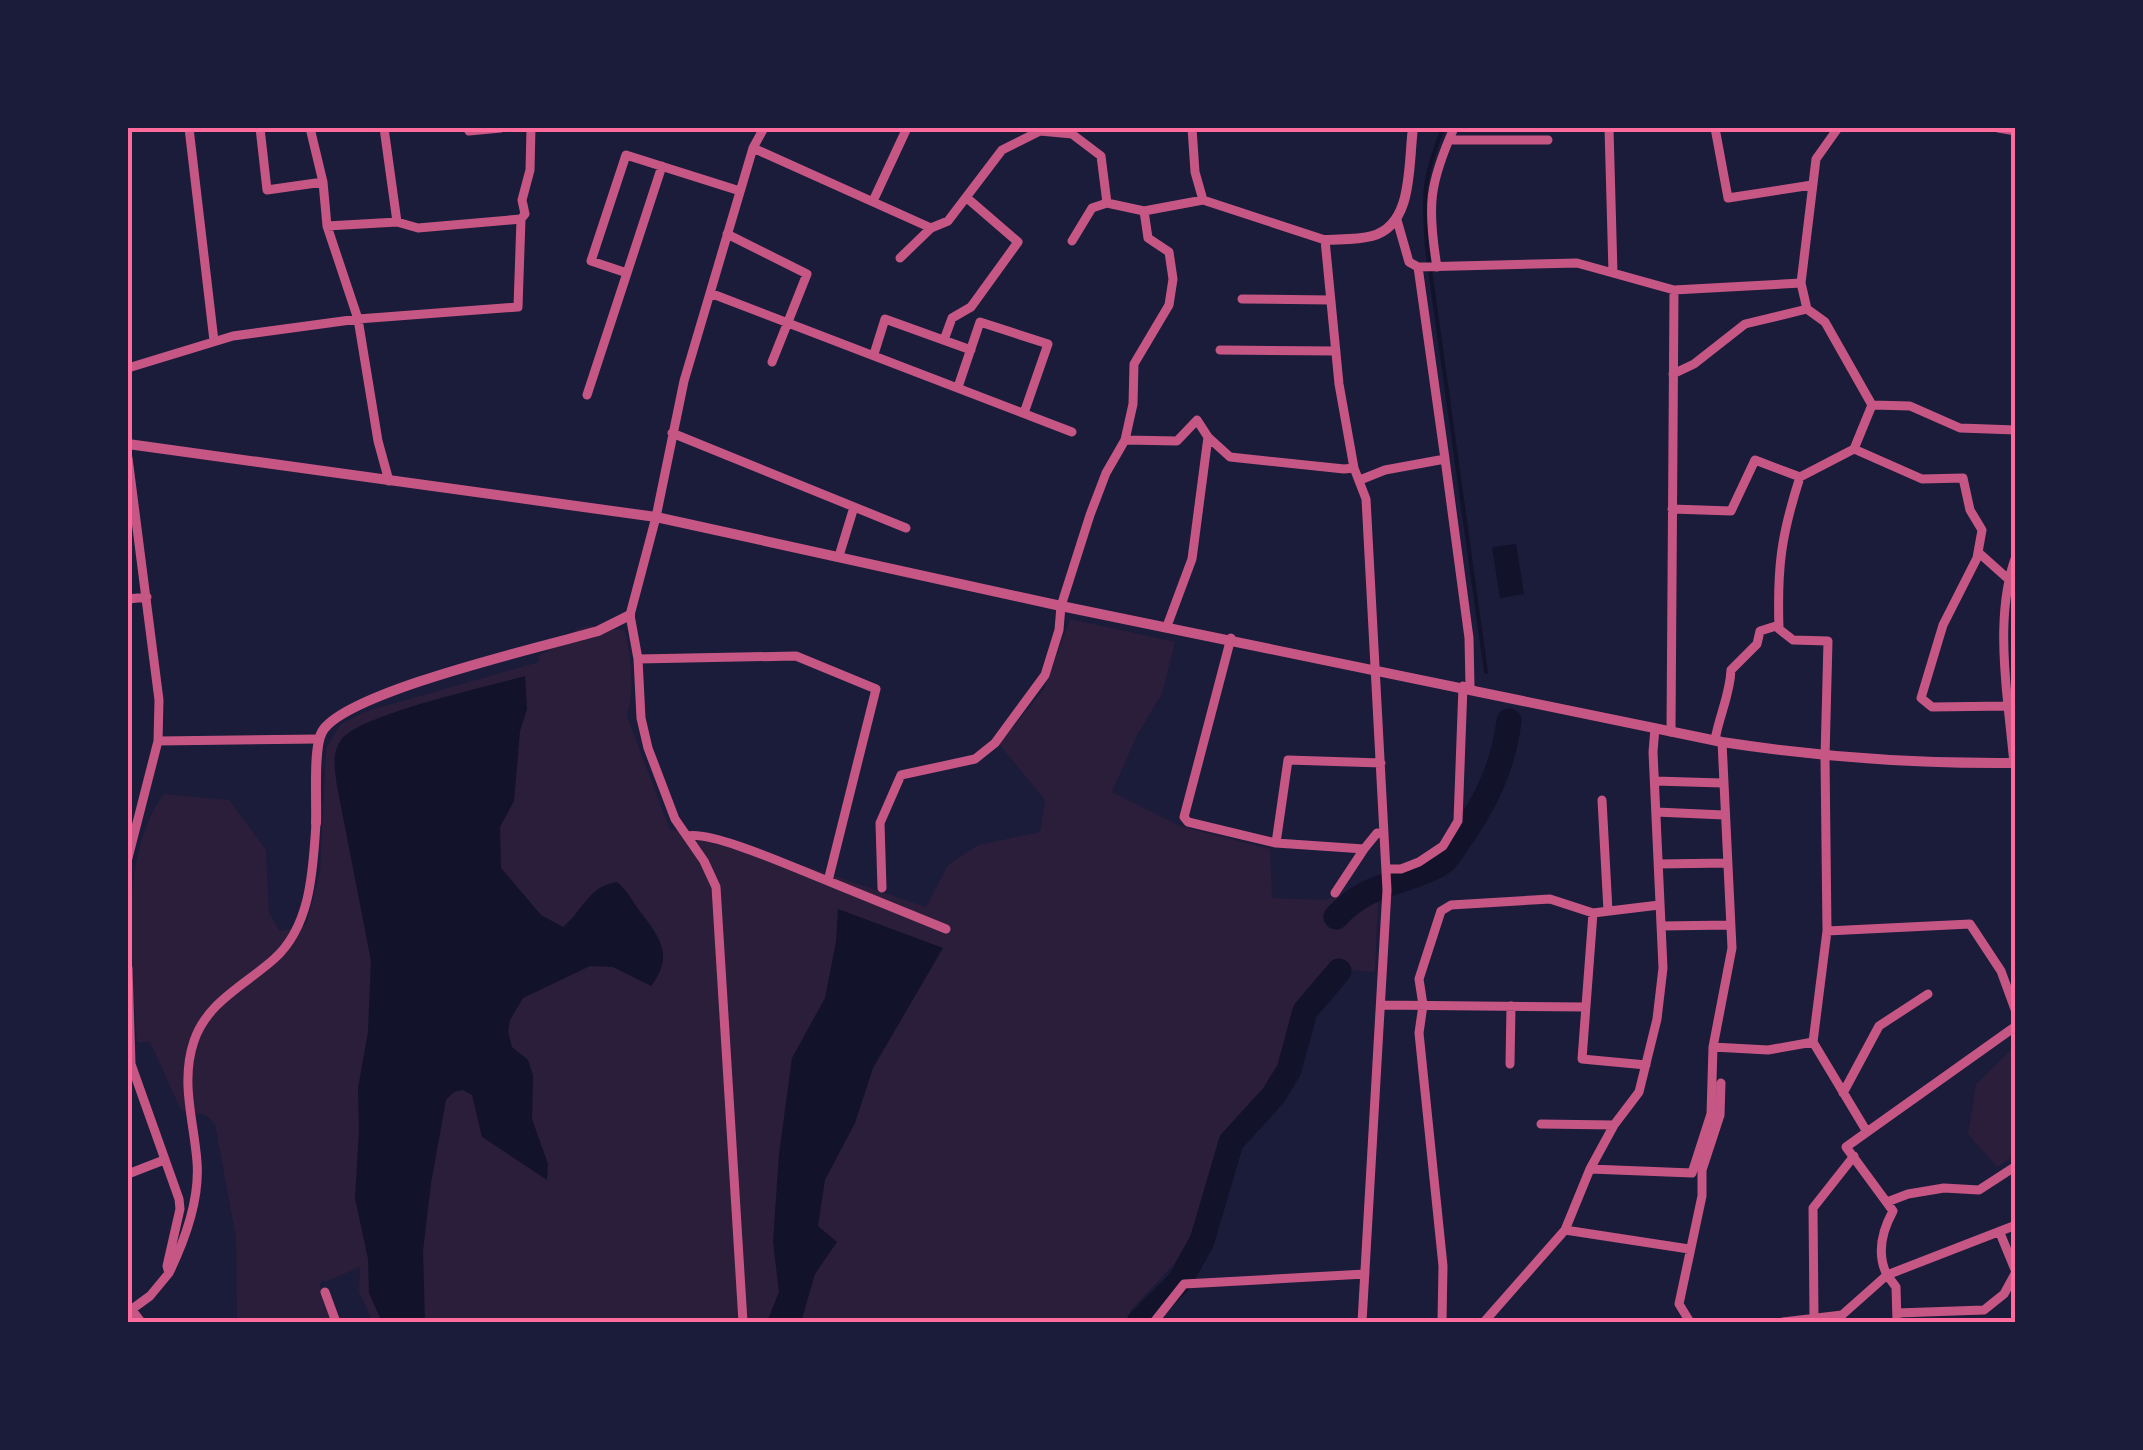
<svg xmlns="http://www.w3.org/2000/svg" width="2143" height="1450" font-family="Manrope,sans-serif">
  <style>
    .green { fill: #2a1e3b }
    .water { fill: #12122b }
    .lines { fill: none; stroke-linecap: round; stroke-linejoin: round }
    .stream { stroke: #12122b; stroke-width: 4 }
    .river { stroke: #12122b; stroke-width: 25 }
    .minor { stroke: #c65784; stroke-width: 9 }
    .tertiary { stroke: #c65784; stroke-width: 10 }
    .neatline { fill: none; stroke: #ff6b9d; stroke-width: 4 }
  </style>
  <rect width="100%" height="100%" fill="#1b1b3a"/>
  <path class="green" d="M1070 619 1175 642 1162 694 1137 735 1112 792 1180 826 1270 849 1272 898 1325 900 1379 880 1375 972 1334 969 1302 1009 1287 1069 1264 1100 1232 1127 1203 1213 1175 1263 1131 1310 1126 1322H373L359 1292 360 1267 325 1282 323 1279 320 1285 331 1322H237L236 1238 215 1124 206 1115 181 1110 150 1042H137C132 969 117 856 164 794L229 800 266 850 269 913 280 931 306 925 320 872 326 748 341 724 364 712 539 662 538 656C586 635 562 617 625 631 631 658 635 690 627 716L670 830 707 833 926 907 948 865 978 845 1040 832 1045 800 999 744 1044 689Z
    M2015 1046V1156L1997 1167 1968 1134 1976 1084Z"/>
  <path class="water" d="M1516 544 1524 594 1500 598 1492 547Z
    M525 676 527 709 520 731 514 801 500 827 501 868 541 915 563 927C584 910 588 886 617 882 629 892 633 903 642 914 662 940 673 957 651 986L613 967 590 966 523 998 510 1020 508 1032 512 1047 528 1060 533 1075 532 1119 548 1164 547 1180 482 1137 472 1095 463 1090 454 1092 446 1100 431 1183 423 1251 425 1322H382L369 1293 368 1259 355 1198 359 1130 358 1088 368 1032 371 961 337 786C335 771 331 754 341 740 358 715 490 686 525 676Z
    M838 909 943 948 873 1068 855 1123 825 1180 818 1226 837 1242 815 1274 801 1322H767L779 1292 773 1242 779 1154 792 1058 825 998 836 942Z"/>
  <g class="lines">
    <path class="stream" d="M1443 128C1423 179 1423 193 1427 248L1486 672"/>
    <path class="river" d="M1336 917C1367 883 1400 885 1439 865 1447 860 1453 850 1458 842 1485 804 1503 768 1509 721
      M1139 1322 1180 1281 1202 1241 1231 1142 1273 1096 1289 1070 1305 1011 1339 971"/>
    <path class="minor" d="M189 128 214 341
      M260 128 267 190 323 182
      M310 128 323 182 327 226 358 319 378 441 389 481
      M384 128 397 222
      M468 128 469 131 501 128
      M1192 128 1195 172 1203 200
      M1609 128 1613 273
      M1715 128 1728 198 1812 185
      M1838 128 1816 159 1801 283 1807 309 1825 322 1872 405 1854 449 1800 477C1781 536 1777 567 1779 629L1793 640 1828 641 1825 757 1827 931 1813 1042 1867 1132 1846 1147 1893 1211C1882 1231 1876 1253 1887 1275L1842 1315 1839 1322
      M1998 128 2016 131
      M1449 140H1548
      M753 148 931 228 948 221 1002 150 1040 131 1072 134 1101 156 1107 203 1144 211 1203 200 1325 240 1339 384 1354 468 1366 499 1387 890 1362 1322
      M662 166 627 273 591 261 626 155 740 191
      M873 201 907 128
      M327 226 397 222 418 228 521 219
      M727 234 807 274 772 362
      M1072 241 1092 208 1107 203
      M900 258 931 228
      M1418 267 1577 263 1674 290 1801 283
      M1437 267C1427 206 1429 184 1454 128
      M710 293 1072 432
      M1242 299 1330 300
      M944 340 952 318 971 307 1018 242 967 198
      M1220 350 1336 351
      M874 354 885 319 971 350
      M128 368 233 336 358 319 518 307 521 219 525 214 522 200 530 170 531 128
      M1673 374 1694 364 1745 324 1807 309
      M958 387 980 322 1048 344 1024 413
      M587 395 627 273
      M1872 405 1910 406 1960 428 2016 430
      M672 433 906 528
      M1125 440 1177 441 1197 420 1208 437 1230 457 1344 469 1354 468
      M1854 449 1922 479 1963 478 1970 510 1982 530 1977 558 1943 625 1921 698 1932 707 2008 706C2003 658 1999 602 2016 556
      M128 458 159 700 158 741 128 858
      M1445 459 1469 638 1470 687
      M1360 480 1385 470 1445 459 1418 267 1409 262 1397 220
      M1672 509 1731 511 1755 460 1800 477
      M1978 552 2016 586
      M839 556 854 507
      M128 599 147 597
      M1167 626 1192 559 1208 437
      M1231 638 1184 817 1188 822 1276 843 1364 849 1377 833 1384 834
      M638 659 796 656 876 689 828 881C799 870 712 830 687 836
      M2008 706 2014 763
      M1671 732 1674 290
      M1715 740C1719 716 1730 695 1731 670L1757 644 1760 631 1779 625
      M158 741 318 739
      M1655 781 1722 783
      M1602 800 1608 911
      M1656 812 1724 815
      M1276 843 1288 760 1381 763
      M1658 864 1727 863
      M1387 869H1401L1419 862 1443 846 1458 821 1463 686
      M828 881 946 929
      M882 888 880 823 901 775 975 759 995 743 1045 675 1059 630 1061 606 1090 515 1106 473 1125 440 1133 404 1134 364 1169 305 1173 279 1169 252 1148 238 1144 211
      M1335 893 1364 849
      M1593 913 1582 1059 1646 1065
      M1661 926 1730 925
      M1827 931 1970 924 2001 971 2016 1012
      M128 968 131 1064 179 1199 180 1209 167 1266 169 1273 150 1296 128 1312
      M1381 1005 1586 1007
      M1713 1047 1768 1050 1813 1042
      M1510 1064 1511 1006
      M1843 1093 1879 1026 1928 994
      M1541 1124 1614 1125
      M1867 1132 2016 1026
      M1590 1169 1692 1173 1711 1114 1713 1047 1732 948 1722 742
      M128 1174 164 1160
      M1887 1202 1908 1194 1944 1188 1979 1190 2016 1166
      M1565 1230 1689 1249
      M169 1273C185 1240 200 1200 197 1162 194 1121 180 1082 194 1041 207 1002 245 985 274 959 311 926 313 870 316 823
      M325 1292 336 1322
      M132 1310 141 1322
      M1897 1313 1984 1310 2004 1294 2016 1272 2000 1233
      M1814 1317 1813 1208 1854 1156
      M743 1322 716 887 704 861 675 819 648 748 641 718 638 659 630 615 656 517 684 381 753 148 764 128
      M1154 1322 1184 1284 1365 1274
      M1442 1322 1443 1266 1419 1033 1423 1005 1419 979 1441 911 1451 905 1550 899 1593 913 1659 905
      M1484 1322 1565 1230 1590 1169 1614 1125 1639 1092 1657 1019 1663 968 1653 752 1655 728
      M1690 1322 1679 1304 1702 1196V1170L1720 1115 1721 1083
      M1783 1322 1842 1315
      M1897 1322 1896 1287 1887 1275 2016 1225"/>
    <path class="tertiary" d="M1325 240C1340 239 1357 240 1372 236 1414 225 1408 164 1413 128
      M128 444 656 517 1061 606 1722 742C1820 757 1916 764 2016 763
      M316 823C317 803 313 748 322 732 344 692 546 646 598 631L630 615"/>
  </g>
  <rect width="2143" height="1450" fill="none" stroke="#1b1b3a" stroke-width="260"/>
  <rect x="130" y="130" width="1883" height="1190" class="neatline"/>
</svg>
